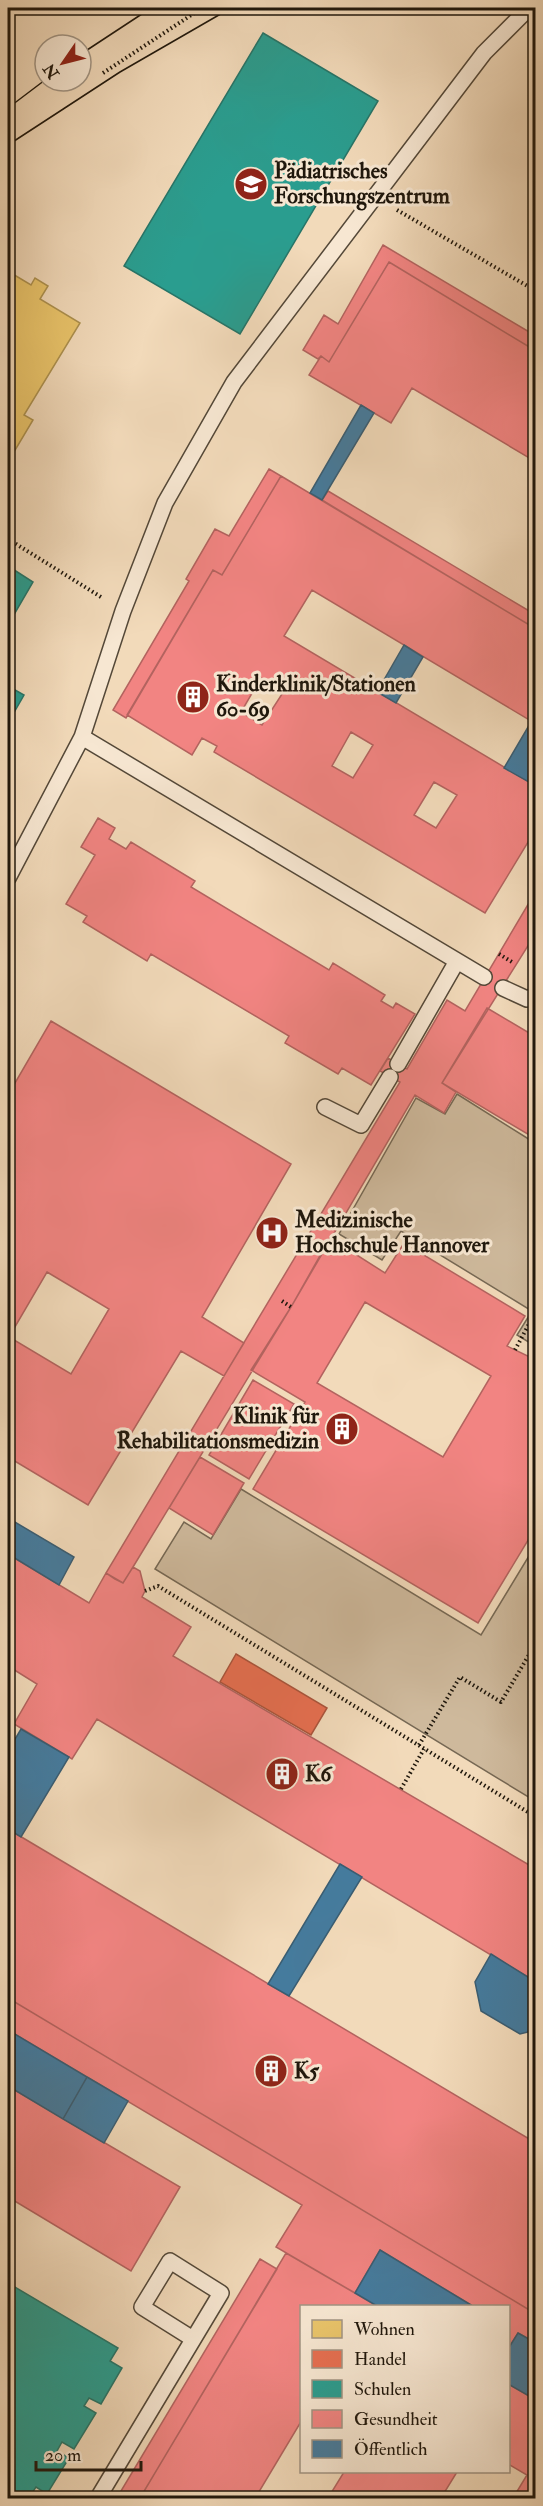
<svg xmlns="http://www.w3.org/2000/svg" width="543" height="2506" font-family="'IM FELL Double Pica',serif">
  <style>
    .green { fill: #ceb99c; stroke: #766854; stroke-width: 1.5 }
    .homes { fill: #e9c46a; stroke: #ac904e; stroke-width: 1.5 }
    .shops { fill: #e76f51; stroke: #ab553c; stroke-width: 1.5 }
    .schools { fill: #2a9d8f; stroke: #277568; stroke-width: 1.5 }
    .health { fill: #f28482; stroke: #b3635f; stroke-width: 1.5; fill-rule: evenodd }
    .public { fill: #457b9d; stroke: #3a5d72; stroke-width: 1.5 }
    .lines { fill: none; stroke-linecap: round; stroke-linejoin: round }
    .service-casing { stroke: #544838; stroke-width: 18 }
    .path { stroke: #1f170c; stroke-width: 4; stroke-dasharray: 1.5 3; stroke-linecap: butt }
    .service { stroke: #f7e7d2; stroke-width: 15 }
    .tram { stroke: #1f170c; stroke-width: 1.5 }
    .labels { text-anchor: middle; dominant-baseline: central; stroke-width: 6; stroke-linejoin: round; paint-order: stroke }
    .poi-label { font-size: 22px; font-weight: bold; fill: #1f170c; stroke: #f7e7d2; text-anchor: start }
  </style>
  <rect width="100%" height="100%" fill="#f2daba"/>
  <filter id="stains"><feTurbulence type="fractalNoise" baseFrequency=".00333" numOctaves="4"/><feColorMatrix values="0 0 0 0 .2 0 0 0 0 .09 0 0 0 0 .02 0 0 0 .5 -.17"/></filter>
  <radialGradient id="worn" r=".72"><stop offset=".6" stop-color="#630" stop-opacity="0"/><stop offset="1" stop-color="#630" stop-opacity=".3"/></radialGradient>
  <path class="green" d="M457 1094 535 1143V1346L517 1335 532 1311 401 1231 382 1260 339 1234 416 1098 445 1114Z
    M241 1489 481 1635 535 1546V1801L155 1569 184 1522 211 1539Z"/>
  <path class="homes" d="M11 273 31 285 35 278 48 286 40 299 80 323 24 415 33 420 8 462V279Z"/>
  <path class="shops" d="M236 1654 327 1708 311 1735 220 1682Z"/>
  <path class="schools" d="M263 33 378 101 240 334 124 266Z
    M8 566 33 582 8 625Z
    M8 686 24 695 8 723Z
    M8 2283 118 2348 110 2361 122 2368 101 2404 89 2398 84 2406 96 2413 74 2449 62 2442 57 2451 69 2458 47 2494 36 2487 30 2496 34 2498H8Z"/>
  <path class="health" d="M383 245 536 336V351L389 262 329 362 321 356 318 359 303 350 324 315 338 324Z
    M389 262 536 351V462L412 388 391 423 309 375 321 356 329 362Z
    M269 469 281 476 222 575 213 570 126 718 113 710 189 581 186 579 215 529 229 536Z
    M281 476 536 629V724L312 590 284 636 536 786V829L485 913 214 752 217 746 202 738 192 755 127 715 213 570 222 575ZM261 678 284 691 262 725 241 712ZM351 732 373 745 353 778 332 766ZM434 782 457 795 436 828 414 815Z
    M328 491 536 615V629L322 500Z
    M98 818 115 828 109 839 126 849 131 842 195 881 191 887 329 970 333 963 385 995 381 1001 393 1008 396 1003 415 1014 371 1085 342 1068 338 1074 285 1043 289 1036 151 954 147 961 83 922 87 916 66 904 95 855 81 847Z
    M536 891V933L442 1083 456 1092 444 1113 415 1095 291 1307 133 1567 123 1583 115 1579 106 1573 400 1082 380 1071 388 1058 407 1069 447 1000 465 1011Z
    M487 1008 536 1037V1139L442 1083Z
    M51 1021 291 1164 202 1317 244 1343 224 1376 181 1351 88 1505 8 1457V1095ZM47 1272 109 1309 71 1374 9 1337Z
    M330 1238 385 1273 404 1243 525 1316 507 1346 536 1360V1527L478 1623 253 1489 305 1402 251 1370 291 1307ZM365 1302 491 1376 443 1457 317 1383Z
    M253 1380 294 1404 249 1479 209 1455Z
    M200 1457 244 1483 213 1535 169 1508Z
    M8 1554 89 1603 106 1573 123 1583 133 1567 140 1571 145 1591 142 1597 191 1627 173 1656 536 1869V1982L97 1719 72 1759 14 1724 37 1684 8 1666Z
    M8 1829 536 2143V2314L8 1998Z
    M8 1998 536 2314V2343L518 2333 508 2349V2306H470L471 2305 380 2250 355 2293 276 2247 302 2205 8 2030Z
    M8 2086 180 2187 131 2271 8 2197Z
    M286 2253 377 2306H302V2420L257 2495 262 2498H140Z
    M260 2259 277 2269 140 2498H134L121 2491Z
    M508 2384 536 2400V2498H513L527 2475 508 2464Z
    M344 2472H457L441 2498H328Z"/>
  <path class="public" d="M361 405 374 413 322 500 310 493Z
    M404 645 423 657 396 703 377 692Z
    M531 722 536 724V786L504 768Z
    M8 1518 74 1557 59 1585 8 1554Z
    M21 1729 69 1757 21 1837 8 1829V1751Z
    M340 1864 362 1877 289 1996 268 1984Z
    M491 1954 536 1982V2030L520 2034 481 2011 475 1982Z
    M8 2030 87 2077 63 2119 8 2086Z
    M87 2077 128 2101 104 2143 63 2119Z
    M380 2250 471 2305 470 2306H377L355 2293Z
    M518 2333 536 2343V2400L508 2384V2349Z"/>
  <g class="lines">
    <g class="service-casing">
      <path id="service" d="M82 737 484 977
        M8 878 82 737 123 611 165 503 234 382 484 53 529 8
        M503 988 527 999 536 995
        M398 1064 457 961
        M325 1107 361 1125 390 1077
        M98 2498 221 2293 170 2261 142 2307 193 2339"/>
    </g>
    <path class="path" d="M103 73 202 8
      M397 210 536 291
      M8 539 101 597
      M499 954 512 962
      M282 1301 291 1307
      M515 1350 536 1311
      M145 1591 158 1586 536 1817
      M419 1745 460 1677 501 1702 536 1643
      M401 1789 424 1749"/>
    <use href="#service" class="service"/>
    <path class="tram" d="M81 54 151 8
      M8 108 45 80
      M8 145 120 72 231 8"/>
  </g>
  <defs>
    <g id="university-disc" transform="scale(1.725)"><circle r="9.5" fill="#8f2418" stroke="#f7e7d2"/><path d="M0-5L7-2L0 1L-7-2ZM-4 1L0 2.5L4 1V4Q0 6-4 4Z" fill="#fff"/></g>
    <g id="building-disc" transform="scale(1.725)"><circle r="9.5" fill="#8f2418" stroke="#f7e7d2"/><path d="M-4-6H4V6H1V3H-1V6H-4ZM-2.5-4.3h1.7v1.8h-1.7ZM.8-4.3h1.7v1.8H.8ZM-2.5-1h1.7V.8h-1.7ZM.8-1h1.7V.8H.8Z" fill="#fff"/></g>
    <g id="hospital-disc" transform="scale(1.725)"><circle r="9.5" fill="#8f2418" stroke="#f7e7d2"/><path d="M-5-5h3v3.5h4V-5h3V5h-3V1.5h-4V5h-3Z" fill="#fff"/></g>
  </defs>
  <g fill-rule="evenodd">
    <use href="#university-disc" x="251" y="184"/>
    <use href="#building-disc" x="193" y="697"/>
    <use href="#hospital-disc" x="272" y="1233"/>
    <use href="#building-disc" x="342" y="1429"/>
    <use href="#building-disc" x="282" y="1774"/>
    <use href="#building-disc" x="271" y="2071"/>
  </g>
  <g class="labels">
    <g class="poi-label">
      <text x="274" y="171">Pädiatrisches<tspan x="274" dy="25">Forschungszentrum</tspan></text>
      <text x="216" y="684">Kinderklinik/Stationen<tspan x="216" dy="25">60-69</tspan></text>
      <text x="295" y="1220">Medizinische<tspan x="295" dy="25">Hochschule Hannover</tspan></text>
      <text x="319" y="1416" text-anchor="end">Klinik für<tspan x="319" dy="25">Rehabilitationsmedizin</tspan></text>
      <text x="305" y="1774">K6</text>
      <text x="294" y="2071">K5</text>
    </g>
  </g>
  <rect width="543" height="2506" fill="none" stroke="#f2daba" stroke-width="30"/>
  <rect x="9" y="9" width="525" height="2488" fill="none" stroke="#1f170c" stroke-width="3"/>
  <rect x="15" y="15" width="513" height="2476" fill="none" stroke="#1f170c" stroke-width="1.5"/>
  <rect x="300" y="2305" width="210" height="168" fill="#f7e7d2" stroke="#a19483" stroke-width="1.5"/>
  <rect x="312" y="2320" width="30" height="18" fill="#e9c46a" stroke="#a19483" stroke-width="1.5"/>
  <text x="354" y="2335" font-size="18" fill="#1f170c">Wohnen</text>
  <rect x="312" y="2350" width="30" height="18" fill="#e76f51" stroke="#a19483" stroke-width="1.5"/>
  <text x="354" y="2365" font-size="18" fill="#1f170c">Handel</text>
  <rect x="312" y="2380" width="30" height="18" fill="#2a9d8f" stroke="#a19483" stroke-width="1.5"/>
  <text x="354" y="2395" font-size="18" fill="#1f170c">Schulen</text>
  <rect x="312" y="2410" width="30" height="18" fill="#f28482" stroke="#a19483" stroke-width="1.5"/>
  <text x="354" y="2425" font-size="18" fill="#1f170c">Gesundheit</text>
  <rect x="312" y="2440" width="30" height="18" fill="#457b9d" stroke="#a19483" stroke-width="1.5"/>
  <text x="354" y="2455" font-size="18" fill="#1f170c">Öffentlich</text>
  <g transform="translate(63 63) rotate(235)"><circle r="28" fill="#f7e7d2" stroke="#a19483" stroke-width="1.5"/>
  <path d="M0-4.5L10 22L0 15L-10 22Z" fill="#8f2418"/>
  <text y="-9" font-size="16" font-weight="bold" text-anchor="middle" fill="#1f170c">N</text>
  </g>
  <path d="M36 2461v9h105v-9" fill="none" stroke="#1f170c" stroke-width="3"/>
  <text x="45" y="2461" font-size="18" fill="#1f170c" stroke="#f7e7d2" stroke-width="4.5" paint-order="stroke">20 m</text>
  <rect width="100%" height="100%" filter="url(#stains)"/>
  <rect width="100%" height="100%" fill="url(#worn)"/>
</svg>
